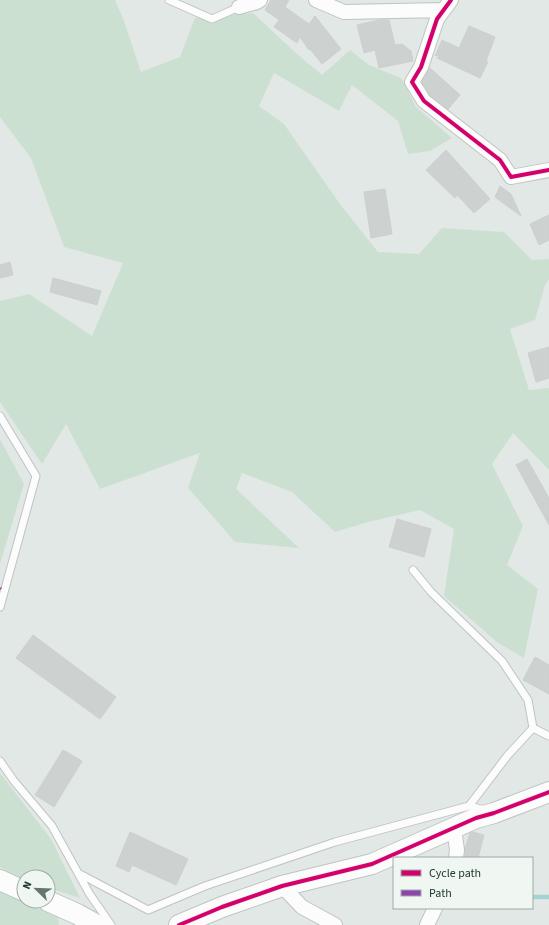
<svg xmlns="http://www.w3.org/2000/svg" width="549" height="925" font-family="'Source Sans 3',sans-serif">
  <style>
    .green { fill: #cce0d1 }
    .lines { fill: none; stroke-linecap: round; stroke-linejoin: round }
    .stream { stroke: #a5d2d3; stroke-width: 4.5 }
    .building { fill: #cdd1cf; stroke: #cbd1ce }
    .lane-casing { stroke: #bfc4c2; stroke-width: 9 }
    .street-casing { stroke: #bfc4c2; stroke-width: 16 }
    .secondary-casing { stroke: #bfc5c2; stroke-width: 22 }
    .lane { stroke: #fbfcfb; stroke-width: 7 }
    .street { stroke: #fbfcfb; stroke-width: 14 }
    .secondary { stroke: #fbfcfb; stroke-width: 20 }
    .quiet { stroke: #8e44ad; stroke-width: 3; stroke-dasharray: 6 3; stroke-linecap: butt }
    .cycleway-casing { stroke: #f0f7f3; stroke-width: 6 }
    .cycleway { stroke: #d6006c; stroke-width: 4 }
  </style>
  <rect width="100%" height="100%" fill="#e2e8e5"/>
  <path class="green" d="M0 0H115L124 21 141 72 180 57 195 18 253 13 297 54 322 75 350 50 369 65 401 78 416 107 452 138 430 151 408 154 398 121 352 85 339 111 274 73 259 106 284 124 340 204 378 252 419 254 442 228 504 232 532 260 549 259V279L545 285 535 320 510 329 529 390 549 388V470L513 433 492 464 523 526 507 565 538 589 524 658 497 642 444 596 454 529 420 510 368 522 335 532 292 492 242 473 236 489 299 548 235 542 188 488 200 453 100 489 66 424 42 464 0 402V301L29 294 92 336 123 263 64 247 31 158 0 117Z
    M0 439 24 484 0 564Z
    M0 773 51 839 80 898 48 888V877H24V879L0 867Z
    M0 891 58 917 59 925H0Z"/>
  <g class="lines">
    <path class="stream" d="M532 897H549"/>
  </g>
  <path class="building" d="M271 0H289L285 7 309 24 315 16 341 49 322 64 310 49 309 50 300 37 297 43 274 27 279 20 265 10Z
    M379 20H389L395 45 402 44 411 51 413 61 379 68 375 50 364 53 357 25Z
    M469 26 495 37 486 61 488 62 480 78 437 58 440 55 435 56 442 40 459 48Z
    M430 68 460 95 448 109 430 95 422 82Z
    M446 150 490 199 474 213 457 195 455 198 426 170Z
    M500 186 511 194 521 216 495 197Z
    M385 189 392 234 371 238 364 192Z
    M549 215V240L539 245 530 224Z
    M10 262 13 275 0 278V265Z
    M53 278 101 291 97 305 50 292Z
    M549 347V378L536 382 528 353Z
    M527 459 549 498V525L516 465Z
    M397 519 431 529 424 557 389 547Z
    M33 635 116 697 100 719 16 658Z
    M535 657 549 665V694L523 680Z
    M63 750 82 761 54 807 35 795Z
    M130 832 188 859 176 885 132 865 129 872 116 866Z
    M473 832 484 835 478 858H465V849L470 833Z"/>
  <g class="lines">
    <g class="lane-casing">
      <path id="lane" d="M169 0 212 19 239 7
        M0 416 36 476 0 607
        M413 570 431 592 502 661 528 700 533 728 508 755 469 806
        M533 728 549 736
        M0 761 14 781 52 826 89 893 111 925
        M78 873 148 910 205 886 335 842 469 806 485 810"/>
    </g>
    <g class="street-casing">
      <path id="street" d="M316 0 344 12 443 10
        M451 0 437 19 421 67 412 82 424 101 500 160 511 177 549 170
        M239 7 257 2 260 0
        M454 828 457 850 456 858
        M282 886 302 907 335 925
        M427 925 435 908"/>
    </g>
    <g class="secondary-casing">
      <path id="secondary" d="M0 880 24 891
        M48 901 77 914 97 925
        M179 925 222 907 282 886 372 864 476 818 494 813 549 792"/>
    </g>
    <use href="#lane" class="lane"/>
    <use href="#street" class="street"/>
    <use href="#secondary" class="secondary"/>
    <path class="quiet" d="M0 588 1 589"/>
    <g class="cycleway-casing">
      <path id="cycleway" d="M451 0 437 19 421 67 412 82 424 101 500 160 511 177 549 170
        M179 925 222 907 282 886 372 864 476 818 494 813 549 792"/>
    </g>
    <use href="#cycleway" class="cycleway"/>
  </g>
  <rect x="393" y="857" width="140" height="52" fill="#f0f7f3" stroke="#9eaba5"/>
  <rect x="401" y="870" width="20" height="6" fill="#d6006c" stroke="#9eaba5"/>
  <text x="429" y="877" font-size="12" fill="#223930">Cycle path</text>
  <rect x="401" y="890" width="20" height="6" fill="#8e44ad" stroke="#9eaba5"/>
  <text x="429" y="897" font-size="12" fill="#223930">Path</text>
  <g transform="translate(36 889) rotate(293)"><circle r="19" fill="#f0f7f3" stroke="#9eaba5"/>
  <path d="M0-3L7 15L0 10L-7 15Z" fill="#65766f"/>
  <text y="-6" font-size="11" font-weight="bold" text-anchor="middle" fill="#223930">N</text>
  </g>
</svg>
